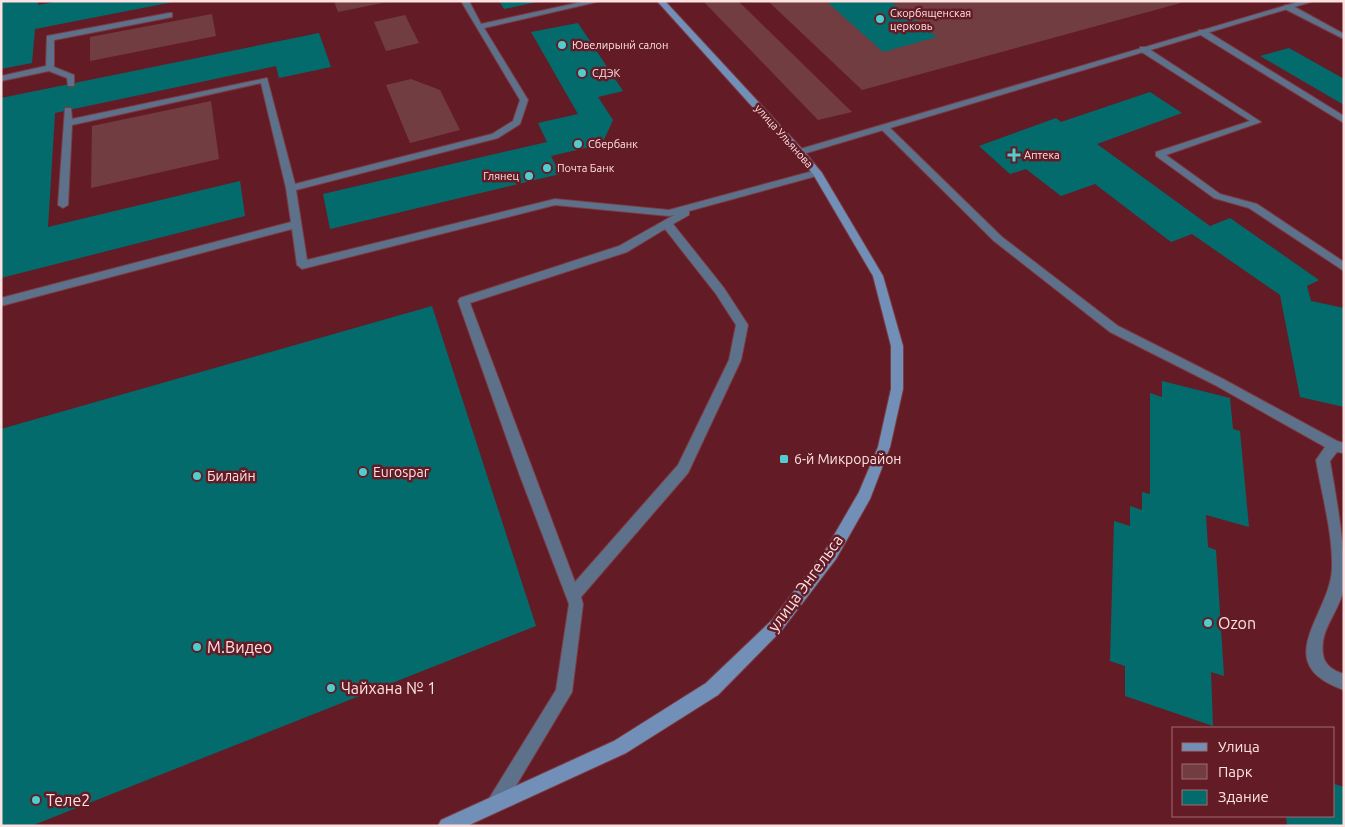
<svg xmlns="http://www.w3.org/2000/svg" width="1345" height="827" font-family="Ubuntu,sans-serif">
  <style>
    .green { fill: #723d41 }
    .building { fill: #046b6d }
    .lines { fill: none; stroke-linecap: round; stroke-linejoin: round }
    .service-casing { stroke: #7c3c44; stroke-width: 2 }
    .minor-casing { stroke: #7c3c44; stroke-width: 2 }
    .secondary-casing { stroke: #7c3c44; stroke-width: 2 }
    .service { fill: #5e718a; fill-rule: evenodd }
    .minor { fill: #5e718a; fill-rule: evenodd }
    .secondary { fill: #728fb7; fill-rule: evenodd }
    .poi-dot { fill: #52cdce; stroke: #631c26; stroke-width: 2 }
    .labels { text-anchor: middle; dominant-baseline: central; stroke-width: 5; stroke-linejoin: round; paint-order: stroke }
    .far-poi-label { font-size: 11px; fill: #fde2e2; stroke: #631c26; text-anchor: start }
    .far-street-label { font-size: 11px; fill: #fde2e2; stroke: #631c26 }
    .poi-label { font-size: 14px; fill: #fde2e2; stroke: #631c26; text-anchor: start }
    .near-street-label { font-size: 16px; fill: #fde2e2; stroke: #631c26 }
    .near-poi-label { font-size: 16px; fill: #fde2e2; stroke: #631c26; text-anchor: start }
  </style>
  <rect width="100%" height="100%" fill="#631c26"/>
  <path class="green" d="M334 1H392L338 12Z
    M703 1H738L852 112 818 120Z
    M768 1H1188L862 90Z
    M212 14 216 36 90 61V37Z
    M405 15 419 43 386 51 374 22Z
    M411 79 440 90 460 130 410 143 386 85Z
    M211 101 219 159 91 188 92 126Z"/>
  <path class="building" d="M1 1H38V5L59 1 173 2 35 29 32 63 1 69Z
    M499 1H537V2L504 9Z
    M826 1H890L937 37 883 52Z
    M578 23 623 91 598 97 613 120 602 144 551 156 560 174 330 229 323 194 547 142 538 123 578 114 531 32Z
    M319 33 331 67 279 78 276 66 55 113 48 227 240 181 245 216 1 278V98Z
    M1289 48 1344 79V105L1260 56Z
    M1150 92 1182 113 1097 144 1210 226 1230 218 1319 280 1307 286 1311 301 1344 308V407L1300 397 1280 295 1192 234 1171 242 1095 184 1061 196 1026 169 1010 174 979 146 1056 118 1061 122Z
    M432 306 536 626 31 826H1V429Z
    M1162 381 1230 398 1233 429 1240 431 1249 527 1206 515 1208 547 1216 550 1224 676 1211 672 1213 726 1125 696V666L1110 661 1114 521 1130 526V506L1142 510V492L1150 494V393L1162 397Z
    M1334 784 1344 787V826H1287L1286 816H1334Z"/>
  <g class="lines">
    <g class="service-casing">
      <path id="service" d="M461 1H469L481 24 586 1H601L484 28 528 100 520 124 498 138 296 190 307 260 555 199 669 210 817 170 822 173 820 175 689 211V215L673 224 724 288 748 325 741 360 688 473 581 597 583 604 572 692 502 809 496 812 490 809 487 803 490 797 556 690 569 604 520 476 458 301 460 298 619 246 674 215 669 216 555 205 302 269 297 265 292 229 1 306V298L291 222 286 188 261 83 72 125 68 205 63 208 58 205 65 108H71L72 119 267 78 295 184 492 134 513 121 520 100ZM665 229 716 294 736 325 729 360 678 465 575 582 470 303 627 252Z
        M1285 5H1291L1344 34V39L1285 9Z
        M169 13H172V17L54 40V67L74 75V86H68L67 78 49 71 1 81V76L46 66 47 36Z
        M1199 30H1205L1344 116V123L1199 34Z
        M1140 47H1146L1261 122 1166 155 1220 194 1257 204 1344 262V271L1249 208 1214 198 1156 156V152L1250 121 1140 51Z
        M885 125 888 126 1002 237 1118 326 1223 379 1337 441 1344 443V453L1337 452 1330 461C1337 502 1345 544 1344 586 1341 611 1319 628 1323 654 1324 665 1334 671 1344 674V690C1268 664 1330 615 1332 569 1333 533 1322 496 1316 460L1325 447 1215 385 1110 332 994 241 882 130 880 128Z"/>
    </g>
    <g class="minor-casing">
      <path id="minor" d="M1301 1H1314L803 154 800 155 795 152 797 150Z"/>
    </g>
    <g class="secondary-casing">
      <path id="secondary" d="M657 1H665L803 150 822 173 883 276 903 346V389L890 447 870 499 836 559 782 630 718 695 626 753 467 826H438L441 820 614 741 706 683 772 620 826 549 859 492 878 447 891 389V346L873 276 813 174Z"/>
    </g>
    <use href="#service" class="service"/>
    <use href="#minor" class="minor"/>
    <use href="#secondary" class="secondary"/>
  </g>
  <g class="poi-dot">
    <circle cx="880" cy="19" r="5"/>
    <circle cx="562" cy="45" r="5"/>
    <circle cx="582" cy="73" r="5"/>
    <circle cx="578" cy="144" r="5"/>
    <path d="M1011.5 147.5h5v5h5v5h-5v5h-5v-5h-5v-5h5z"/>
    <circle cx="547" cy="168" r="5"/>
    <circle cx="529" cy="176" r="5"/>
    <rect x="779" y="454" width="10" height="10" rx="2.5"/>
    <circle cx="363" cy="472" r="5"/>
    <circle cx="197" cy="476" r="5"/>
    <circle cx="1208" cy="623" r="5"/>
    <circle cx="197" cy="647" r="5"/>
    <circle cx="331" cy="688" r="5"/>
    <circle cx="36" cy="800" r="5"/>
  </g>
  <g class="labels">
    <g class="far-poi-label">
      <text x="890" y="13">Скорбященская<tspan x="890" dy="13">церковь</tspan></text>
      <text x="572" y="45">Ювелирынй салон</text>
      <text x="592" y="73">СДЭК</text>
      <text x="588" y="144">Сбербанк</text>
      <text x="1024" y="155">Аптека</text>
      <text x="557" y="168">Почта Банк</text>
      <text x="519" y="176" text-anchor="end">Глянец</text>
    </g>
    <g class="far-street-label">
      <text transform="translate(784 136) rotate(48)">улица Ульянова</text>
    </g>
    <g class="poi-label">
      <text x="794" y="459">6-й Микрорайон</text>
      <text x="373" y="472">Eurospar</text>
      <text x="207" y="476">Билайн</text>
    </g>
    <g class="near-street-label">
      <text transform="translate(805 583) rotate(-54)">улица Энгельса</text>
    </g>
    <g class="near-poi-label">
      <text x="1218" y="623">Ozon</text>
      <text x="207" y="647">М.Видео</text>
      <text x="341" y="688">Чайхана № 1</text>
      <text x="46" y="800">Теле2</text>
    </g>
  </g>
  <rect width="1345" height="827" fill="none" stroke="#fde2e2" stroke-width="5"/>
  <rect x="1172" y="727" width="162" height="90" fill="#631c26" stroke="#a16b71"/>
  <rect x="1182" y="743" width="25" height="8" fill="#728fb7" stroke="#a16b71"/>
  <text x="1218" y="752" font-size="15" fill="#fde2e2">Улица</text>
  <rect x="1182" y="764" width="25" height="15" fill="#723d41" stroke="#a16b71"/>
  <text x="1218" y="777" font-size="15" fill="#fde2e2">Парк</text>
  <rect x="1182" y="790" width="25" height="15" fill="#046b6d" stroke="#a16b71"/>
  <text x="1218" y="802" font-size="15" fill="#fde2e2">Здание</text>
</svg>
